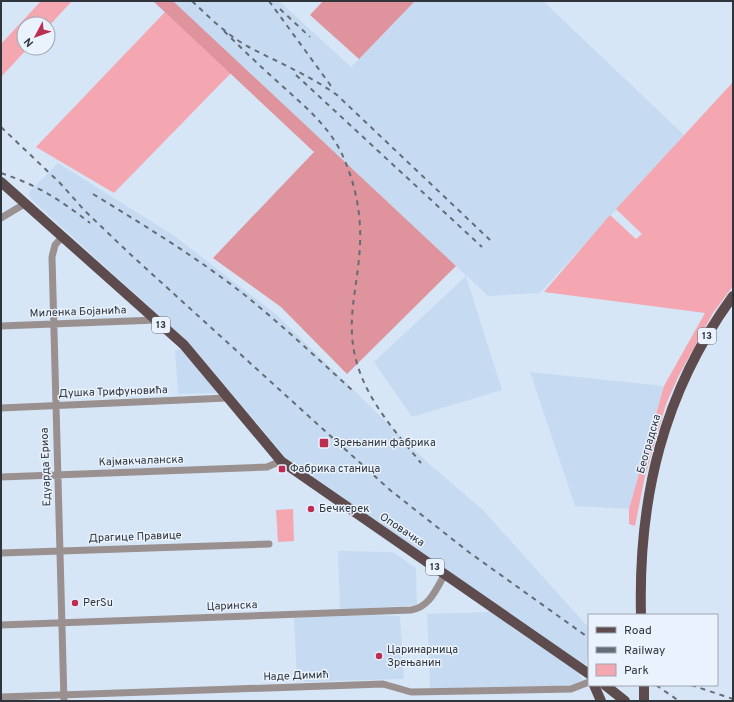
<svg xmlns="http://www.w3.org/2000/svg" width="734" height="702" font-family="Overpass,sans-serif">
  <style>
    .built { fill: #c6dbf2 }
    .green { fill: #f4a7b0 }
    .forest { fill: #df939c }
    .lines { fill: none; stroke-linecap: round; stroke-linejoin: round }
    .minor { stroke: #9a9090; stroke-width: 7 }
    .primary { stroke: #5d4b4d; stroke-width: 10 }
    .rail { stroke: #646c76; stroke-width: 2; stroke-dasharray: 5 5; stroke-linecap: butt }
    .poi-dot { fill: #bd2d51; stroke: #e9f2fd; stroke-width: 1.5 }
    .labels { text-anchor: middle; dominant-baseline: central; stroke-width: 3; stroke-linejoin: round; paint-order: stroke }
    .shield { fill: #e9f2fd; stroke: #686e76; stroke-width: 1 }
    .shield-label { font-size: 10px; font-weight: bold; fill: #30353c }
    .street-label { font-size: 11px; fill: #30353c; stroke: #e9f2fd }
    .poi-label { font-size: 11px; fill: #30353c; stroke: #e9f2fd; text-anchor: start }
  </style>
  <rect width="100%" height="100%" fill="#d6e6f7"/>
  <path class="built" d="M173 1H279L351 67 415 1H543L684 135 540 293 488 296Z
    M58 163 173 235 277 315 426 461 483 510 588 627 589 648 586 664 584 665 286 458 190 344 32 200 29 194 30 191Z
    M466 276 502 390 412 417 374 362Z
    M182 348 219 391 217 393 178 394 175 351Z
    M530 372 664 386 629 509 575 506Z
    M338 551 393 552 410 564 416 568 417 605 340 610Z
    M490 612 578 672 583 680 569 686 430 688 427 614Z
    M369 615 400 616 404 679 297 682 294 618Z"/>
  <path class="green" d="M41 1H72L48 27V24H24V48H28L1 77V44Z
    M165 12 231 73 114 193 36 147Z
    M733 82V286L713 313 679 375 666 404 645 476 635 526 629 524V509L664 386 705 313 544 292 610 215 636 239 642 234 616 209Z
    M293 509 294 541 278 542 276 510Z"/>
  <path class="forest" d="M153 1H173L456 266 347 374 281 307 213 258 314 152Z
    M323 1H415L359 59 310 15Z"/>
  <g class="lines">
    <path class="minor" d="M1 218 26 203
      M63 236 55 245 52 257 64 701
      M1 326 156 320
      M1 408 227 398
      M1 477 267 467 281 461
      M1 553 269 544
      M1 625 411 610C430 607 436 589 445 574
      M1 697 383 684 411 692 571 689 589 682"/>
    <path class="primary" d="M1 182 184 345 281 461 589 674
      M641 615C638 498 663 392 733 296
      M594 685 601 701
      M605 685 625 701
      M644 685V701"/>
    <path class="rail" d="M192 1C209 17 226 34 247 46 277 62 309 75 337 95L490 240
      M269 1 334 90
      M280 9 310 37
      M224 31C242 49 260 66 279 83 302 104 327 124 341 152 357 186 363 221 359 258 356 293 347 320 355 356 365 399 395 431 421 463
      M296 75 482 247
      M1 127 60 183 85 211 130 254 390 490 470 553 589 638
      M1 173C39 186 59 199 90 223
      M93 194C145 226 198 258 246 296 283 326 318 359 353 391
      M656 685 679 701
      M691 685 733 699"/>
  </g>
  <g class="poi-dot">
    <rect x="319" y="438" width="10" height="10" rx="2"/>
    <rect x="278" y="465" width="8" height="8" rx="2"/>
    <circle cx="311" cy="509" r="4"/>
    <circle cx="75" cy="603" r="4"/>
    <circle cx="379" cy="656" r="4"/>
  </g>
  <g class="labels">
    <g class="shield">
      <rect x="152" y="317" width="18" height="16" rx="3"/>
      <rect x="698" y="328" width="18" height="16" rx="3"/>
      <rect x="426" y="559" width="18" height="16" rx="3"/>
    </g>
    <g class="shield-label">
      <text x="161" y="325">13</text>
      <text x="707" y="336">13</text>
      <text x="435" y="567">13</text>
    </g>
    <g class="street-label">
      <text transform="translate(78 312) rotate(-2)">Миленка Бојанића</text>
      <text transform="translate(113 392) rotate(-2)">Душка Трифуновића</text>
      <text transform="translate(649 444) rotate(-74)">Београдска</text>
      <text transform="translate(141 461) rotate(-2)">Кајмакчаланска</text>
      <text transform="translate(46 467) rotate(-92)">Едуарда Ериоа</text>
      <text transform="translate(402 530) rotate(34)">Оповачка</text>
      <text transform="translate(135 537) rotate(-2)">Драгице Правице</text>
      <text transform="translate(232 606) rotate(-2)">Царинска</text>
      <text transform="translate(296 676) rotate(-2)">Наде Димић</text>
    </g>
    <g class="poi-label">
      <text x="333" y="443">Зрењанин фабрика</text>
      <text x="290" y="469">Фабрика станица</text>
      <text x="319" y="509">Бечкерек</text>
      <text x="83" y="603">PerSu</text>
      <text x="387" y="650">Царинарница<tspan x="387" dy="13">Зрењанин</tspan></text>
    </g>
  </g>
  <rect width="734" height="702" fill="none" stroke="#30353c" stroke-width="4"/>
  <rect x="588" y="614" width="130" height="72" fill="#e9f2fd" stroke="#9fa6b0"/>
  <rect x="596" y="627" width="20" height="6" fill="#5d4b4d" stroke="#9fa6b0"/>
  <text x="624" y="634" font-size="12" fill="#30353c">Road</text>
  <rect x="596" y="647" width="20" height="6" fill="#646c76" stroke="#9fa6b0"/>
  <text x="624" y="654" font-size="12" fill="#30353c">Railway</text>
  <rect x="596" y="664" width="20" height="12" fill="#f4a7b0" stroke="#9fa6b0"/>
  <text x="624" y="674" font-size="12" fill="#30353c">Park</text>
  <g transform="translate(36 36) rotate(229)"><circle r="19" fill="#e9f2fd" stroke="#9fa6b0"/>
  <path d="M0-3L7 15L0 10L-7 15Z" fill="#bd2d51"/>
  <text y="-6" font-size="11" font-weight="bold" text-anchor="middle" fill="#30353c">N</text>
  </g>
</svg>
